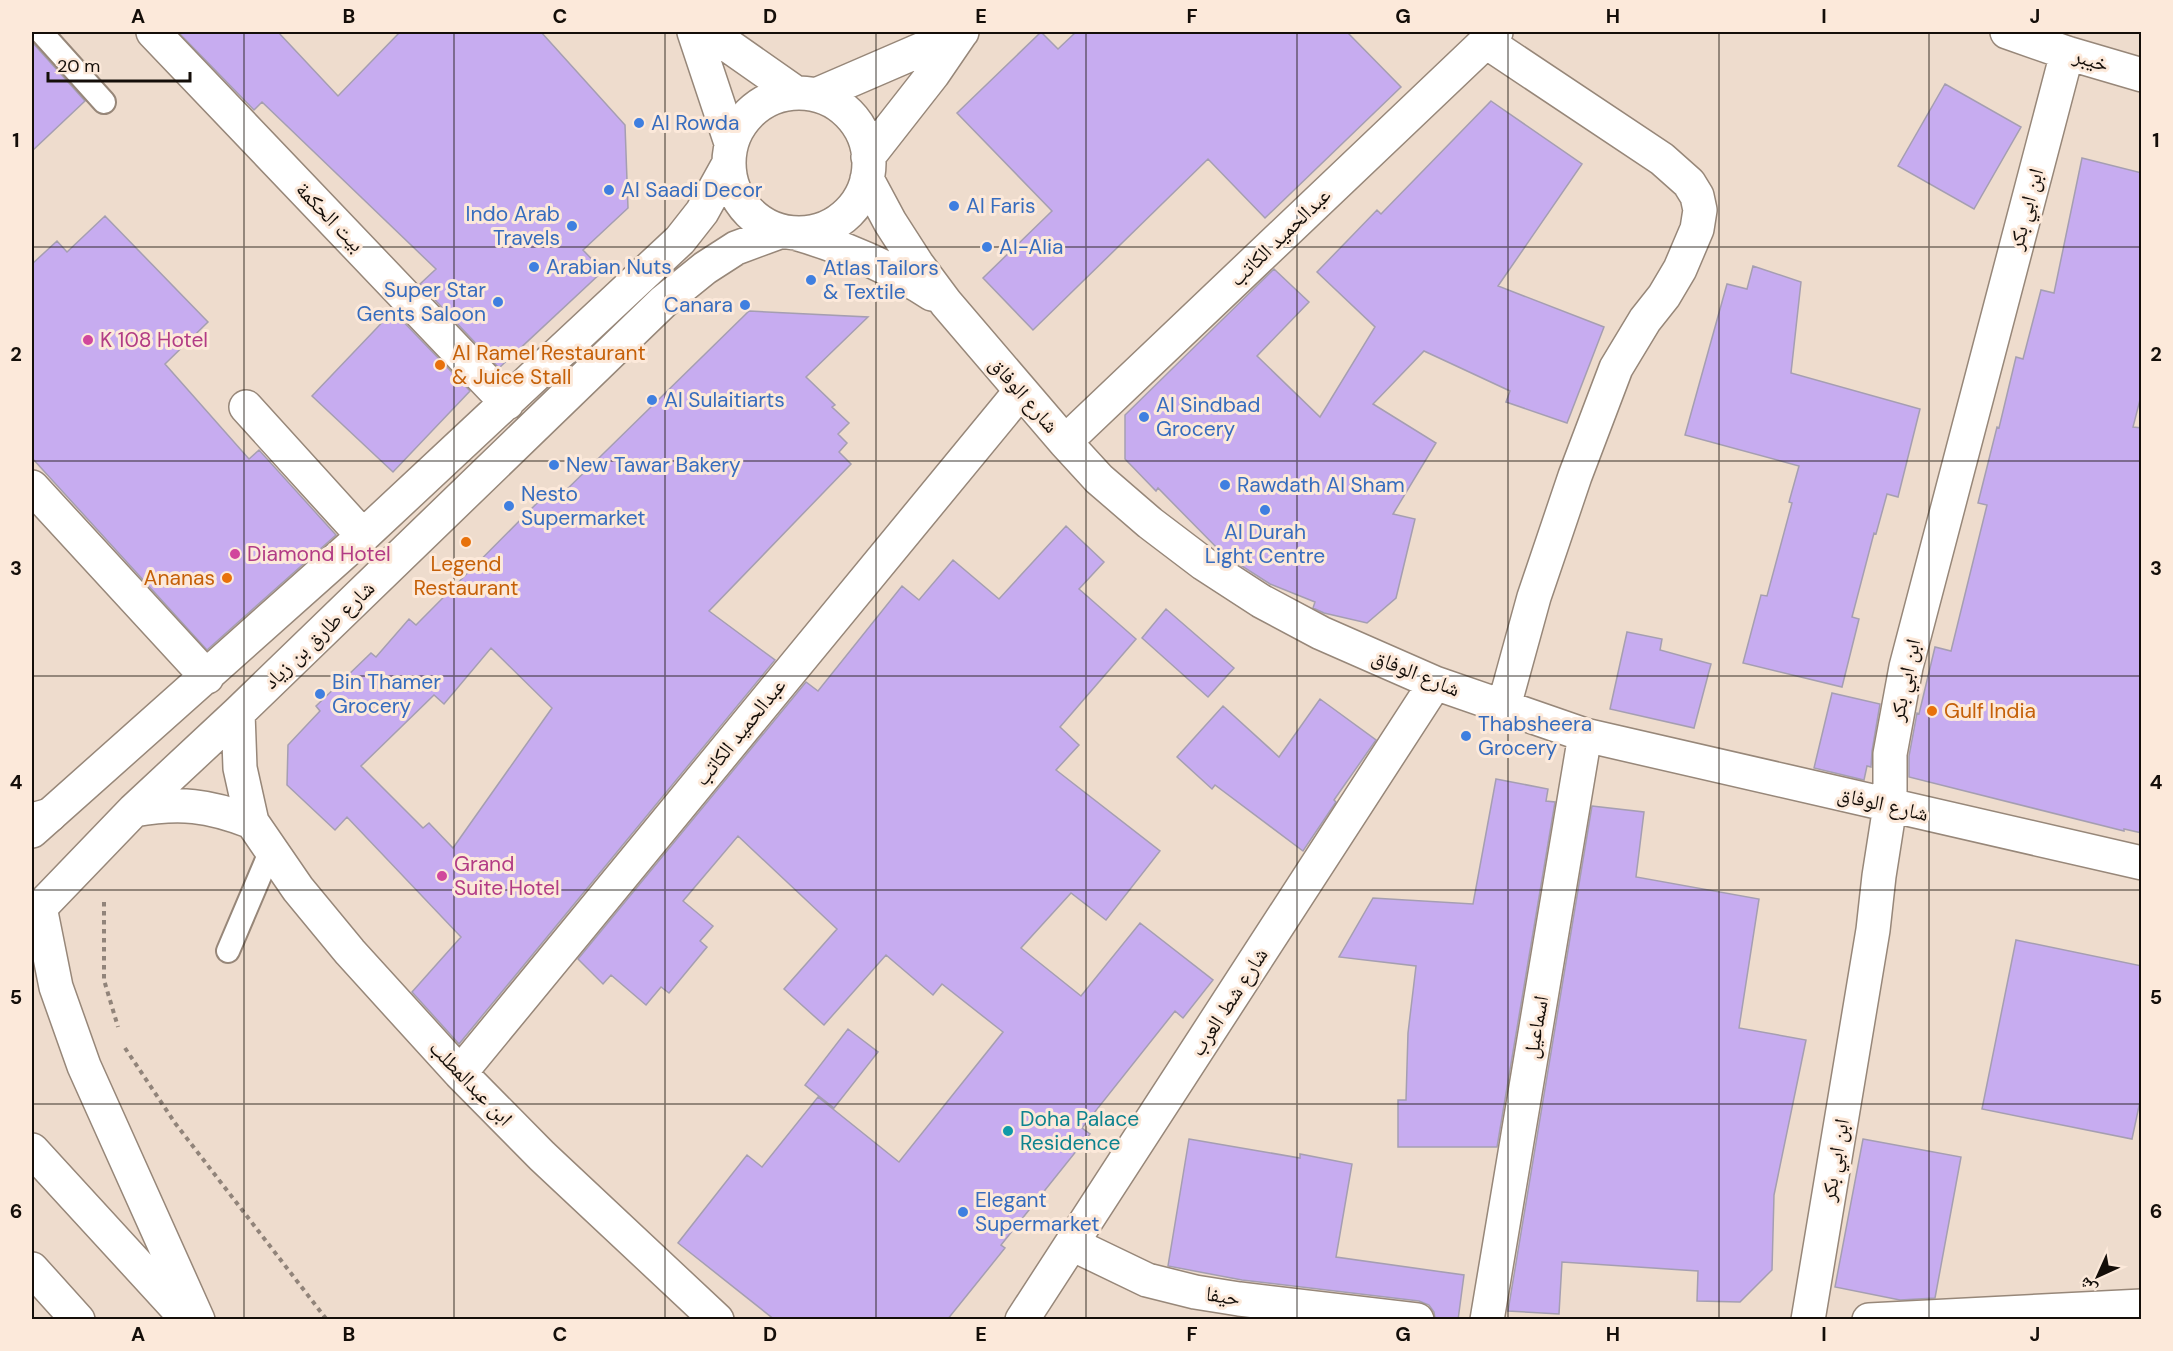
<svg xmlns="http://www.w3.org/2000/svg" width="2173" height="1351" font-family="'DM Sans','Noto Naskh Arabic',sans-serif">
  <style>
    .building { fill: #c7acf0; stroke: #a59eb1; stroke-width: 1.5; fill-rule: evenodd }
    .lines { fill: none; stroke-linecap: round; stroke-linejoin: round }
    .lane-casing { stroke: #978779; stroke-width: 26 }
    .street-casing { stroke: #978779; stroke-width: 36 }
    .primary-casing { stroke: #978779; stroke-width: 36 }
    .path { stroke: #91847a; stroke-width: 4; stroke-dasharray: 4.5 4.5; stroke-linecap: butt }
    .lane { stroke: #fff; stroke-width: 22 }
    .street { stroke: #fff; stroke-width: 33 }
    .primary { stroke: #fff; stroke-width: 33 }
    .grid { fill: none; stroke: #140e09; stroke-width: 1.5; stroke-opacity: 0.55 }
    .shop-dot { fill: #3f7fe0; stroke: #fce9da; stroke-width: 2 }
    .hotel-dot { fill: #d1479c; stroke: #fce9da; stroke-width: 2 }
    .food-dot { fill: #e8710a; stroke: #fce9da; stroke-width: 2 }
    .culture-dot { fill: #0f9aa8; stroke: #fce9da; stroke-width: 2 }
    .labels { text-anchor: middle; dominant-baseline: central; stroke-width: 6; stroke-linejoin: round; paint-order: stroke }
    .street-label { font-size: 21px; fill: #140e09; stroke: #fce9da }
    .shop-label { font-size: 21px; fill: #366cbe; stroke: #fce9da; text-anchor: start }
    .hotel-label { font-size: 21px; fill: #b23c85; stroke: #fce9da; text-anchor: start }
    .food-label { font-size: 21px; fill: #c56008; stroke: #fce9da; text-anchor: start }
    .culture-label { font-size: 21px; fill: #0d838f; stroke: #fce9da; text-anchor: start }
    .neatline { fill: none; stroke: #140e09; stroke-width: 2 }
    .grid-label { font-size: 20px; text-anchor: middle; font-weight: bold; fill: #140e09 }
  </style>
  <rect width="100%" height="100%" fill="#eedccd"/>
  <path class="building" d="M178 32H278L338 96 400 32H541L625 125 628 208 583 250 603 271 499 368 420 284 436 269 262 102 254 110Z
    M1041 32 1058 49 1076 32H1347L1401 87 1265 218 1208 159 1033 330 983 278 1052 211 957 113Z
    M32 42 85 101 32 151Z
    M1945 84 2021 127 1974 209 1898 166Z
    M1491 101 1582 164 1498 286 1604 327 1567 423 1506 402 1510 391 1424 351 1373 404 1436 443 1393 514 1415 519 1396 598 1367 623 1324 613 1313 608 1315 602 1270 584 1223 554 1158 488 1156 491 1125 459V415L1274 269 1309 302 1257 356 1320 417 1375 327 1317 272 1377 210 1381 214Z
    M2082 158 2142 173V392L2133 427 2142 428V833L2124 829V831L1909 777V756L1917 713 1919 714 1935 647 1951 651 1987 505 1978 503 1997 427 1999 428 2016 357 2023 359 2041 290 2054 293Z
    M105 216 208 322 165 364 249 459 259 450 336 535 207 650 32 458V264L57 241 67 252Z
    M1753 266 1801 282 1791 373 1920 409 1898 497 1887 494 1876 534 1874 533 1852 617 1859 619 1842 687 1743 663 1761 595 1767 596 1792 503 1789 502 1799 466 1685 435 1727 284 1747 289Z
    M393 311 470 391 393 472 312 396Z
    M749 311 868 317 806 377 835 405 832 407 849 423 838 434 847 443 839 452 851 464 709 611 775 660 459 1044 412 992 461 937 347 817 335 830 287 785 288 745 320 711 316 706 371 653 376 657 409 619 416 625 550 490 558 498ZM491 648 552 708 453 848 429 823 423 828 361 766 434 695 444 704Z
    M1066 526 1104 562 1079 589 1136 639 1060 727 1079 745 1056 770 1160 851 1106 920 1071 893 1021 948 1081 996 1140 923 1213 980 1183 1018 1175 1011 1082 1128 1090 1134 1001 1245 1005 1248 947 1320H775L678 1243 747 1155 762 1167 818 1097 899 1162 1003 1032 942 984 933 995 886 955 824 1025 784 989 837 929 738 836 683 901 713 926 700 941 707 947 669 993 661 987 646 1005 611 975 603 984 578 959 806 682 818 691 902 586 919 600 953 560 999 599Z
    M1166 609 1234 668 1208 697 1142 638Z
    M1627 632 1662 639 1660 650 1711 664 1694 728 1610 709Z
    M1832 693 1880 704 1872 751 1871 767 1867 766 1864 780 1814 768Z
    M1320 699 1376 740 1334 800 1336 802 1303 851 1215 785 1212 789 1177 757 1223 706 1279 757Z
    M1496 779 1548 789 1546 801 1555 802 1497 1147H1398V1100H1406L1408 1033 1416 966 1339 957 1373 898 1473 904Z
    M1592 806 1644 812 1636 877 1759 899 1739 1028 1806 1040 1774 1195 1772 1270 1740 1302 1697 1301 1698 1271 1562 1262 1559 1314 1508 1311Z
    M2016 940 2142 966V1092L2132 1139 1982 1109Z
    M848 1029 878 1052 834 1108 805 1085Z
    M1189 1139 1300 1158V1154L1352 1164 1336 1257 1464 1275 1458 1320 1435 1318 1434 1312 1429 1305 1419 1301 1242 1280 1168 1266Z
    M1863 1139 1961 1157 1935 1298 1900 1300 1835 1287Z"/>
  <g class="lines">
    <g class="lane-casing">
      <path id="lane" d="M41 32 104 102
        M228 951 271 850"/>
    </g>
    <g class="street-casing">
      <path id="street" d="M153 32 507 403
        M694 32 731 143
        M709 32 796 93
        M2007 32 2067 53 2142 75
        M1485 41 1662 159 1689 183 1697 196 1700 210 1697 229 1680 269 1664 296 1645 320 1616 368 1575 476 1552 544 1534 597 1504 706
        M729 163a70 70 0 1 1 140 0a70 70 0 1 1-140 0Z
        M816 95 962 32
        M868 157 933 74 961 33
        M867 179 890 222 917 264 946 303 1065 442 1099 479 1150 523 1204 564 1261 601 1321 633 1435 683 1585 735 2142 863
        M798 234C846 248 890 267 932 294
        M246 407 363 536
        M1065 442 1496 32
        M32 487 207 677
        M238 713 240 768 252 822 298 889 350 952 460 1073 542 1156 717 1320
        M134 810C180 802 208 805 252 822
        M32 831 363 536 680 240 702 212 728 165
        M32 916 134 810 238 713 663 302 705 268 736 248 782 231
        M460 1073 1020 392
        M1072 1244 1147 1280 1195 1292 1239 1299 1417 1320
        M1022 1320 1435 683
        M1487 1320 1585 735
        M1808 1320 1873 930 1879 876 1890 806V754L1906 667 2067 53
        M1869 1320 2142 1306"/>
    </g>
    <g class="primary-casing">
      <path id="primary" d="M32 820 50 815
        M40 907 56 987 84 1066 198 1320
        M32 1150 188 1320
        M32 1269 78 1320"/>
    </g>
    <path class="path" d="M104 902V980L118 1027
      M125 1048 175 1123 327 1320"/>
    <use href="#lane" class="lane"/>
    <use href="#street" class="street"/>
    <use href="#primary" class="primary"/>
  </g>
  <path class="grid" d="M244 32V1320M454 32V1320M665 32V1320M876 32V1320M1086 32V1320M1297 32V1320M1508 32V1320M1719 32V1320M1929 32V1320M32 247H2142M32 461H2142M32 676H2142M32 890H2142M32 1104H2142"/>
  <g class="shop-dot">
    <circle cx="639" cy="123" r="6"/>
    <circle cx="609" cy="190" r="6"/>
    <circle cx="954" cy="206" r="6"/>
    <circle cx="572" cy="226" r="6"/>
    <circle cx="987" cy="247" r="6"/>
    <circle cx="534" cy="267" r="6"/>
    <circle cx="811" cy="280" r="6"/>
    <circle cx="498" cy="302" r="6"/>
    <circle cx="745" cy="305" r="6"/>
    <circle cx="652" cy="400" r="6"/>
    <circle cx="1144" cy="417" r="6"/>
    <circle cx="554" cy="465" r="6"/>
    <circle cx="1225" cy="485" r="6"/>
    <circle cx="509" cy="506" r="6"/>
    <circle cx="1265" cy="510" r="6"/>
    <circle cx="320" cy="694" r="6"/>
    <circle cx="1466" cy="736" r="6"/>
    <circle cx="963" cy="1212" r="6"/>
  </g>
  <g class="hotel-dot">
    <circle cx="88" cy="340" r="6"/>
    <circle cx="235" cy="554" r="6"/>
    <circle cx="442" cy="876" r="6"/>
  </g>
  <g class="food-dot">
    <circle cx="440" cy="365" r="6"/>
    <circle cx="466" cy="542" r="6"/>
    <circle cx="227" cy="578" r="6"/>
    <circle cx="1932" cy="711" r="6"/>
  </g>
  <circle class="culture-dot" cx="1008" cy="1131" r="6"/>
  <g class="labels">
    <g class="street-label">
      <text transform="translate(2091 60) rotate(17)">خيبر</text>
      <text transform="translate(2026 209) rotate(-75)">ابن ابي بكر</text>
      <text transform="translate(330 217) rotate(46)">بيت الحكمة</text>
      <text transform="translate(1280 237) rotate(-44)">عبدالحميد الكاتب</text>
      <text transform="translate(1024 395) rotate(49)">شارع الوفاق</text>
      <text transform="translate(319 635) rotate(-44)">شارع طارق بن زياد</text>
      <text transform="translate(1416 673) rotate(22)">شارع الوفاق</text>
      <text transform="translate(1905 680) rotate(-78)">ابن ابي بكر</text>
      <text transform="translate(740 732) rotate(-51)">عبدالحميد الكاتب</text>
      <text transform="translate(1883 804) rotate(13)">شارع الوفاق</text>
      <text transform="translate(1229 1002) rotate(-57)">شارع شط العرب</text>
      <text transform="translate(1536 1027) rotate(-80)">اسماعيل</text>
      <text transform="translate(471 1083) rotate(46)">ابن عبدالمطلب</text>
      <text transform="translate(1835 1160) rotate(-80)">ابن ابي بكر</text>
      <text transform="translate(1223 1296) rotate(9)">حيفا</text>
    </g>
    <g class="shop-label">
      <text x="651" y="123">Al Rowda</text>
      <text x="621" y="190">Al Saadi Decor</text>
      <text x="966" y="206">Al Faris</text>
      <text x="560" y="214" text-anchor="end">Indo Arab<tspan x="560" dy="24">Travels</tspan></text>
      <text x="999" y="247">Al-Alia</text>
      <text x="546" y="267">Arabian Nuts</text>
      <text x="823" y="268">Atlas Tailors<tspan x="823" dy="24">&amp; Textile</tspan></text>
      <text x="486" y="290" text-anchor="end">Super Star<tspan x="486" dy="24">Gents Saloon</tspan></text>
      <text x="733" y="305" text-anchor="end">Canara</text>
      <text x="664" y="400">Al Sulaitiarts</text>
      <text x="1156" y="405">Al Sindbad<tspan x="1156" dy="24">Grocery</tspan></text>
      <text x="566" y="465">New Tawar Bakery</text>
      <text x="1237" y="485">Rawdath Al Sham</text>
      <text x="521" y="494">Nesto<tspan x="521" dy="24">Supermarket</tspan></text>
      <text x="1265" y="532" text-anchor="middle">Al Durah<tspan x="1265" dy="24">Light Centre</tspan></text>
      <text x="332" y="682">Bin Thamer<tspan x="332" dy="24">Grocery</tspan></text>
      <text x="1478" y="724">Thabsheera<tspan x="1478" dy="24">Grocery</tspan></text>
      <text x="975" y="1200">Elegant<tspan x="975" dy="24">Supermarket</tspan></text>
    </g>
    <g class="hotel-label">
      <text x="100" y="340">K 108 Hotel</text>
      <text x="247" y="554">Diamond Hotel</text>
      <text x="454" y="864">Grand<tspan x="454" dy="24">Suite Hotel</tspan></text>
    </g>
    <g class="food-label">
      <text x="452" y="353">Al Ramel Restaurant<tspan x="452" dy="24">&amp; Juice Stall</tspan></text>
      <text x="466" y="564" text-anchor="middle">Legend<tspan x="466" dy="24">Restaurant</tspan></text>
      <text x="215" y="578" text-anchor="end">Ananas</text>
      <text x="1944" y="711">Gulf India</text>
    </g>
    <g class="culture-label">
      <text x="1020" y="1119">Doha Palace<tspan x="1020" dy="24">Residence</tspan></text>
    </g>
  </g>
  <rect width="2173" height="1351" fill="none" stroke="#fce9da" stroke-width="66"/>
  <g transform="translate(2098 1276) rotate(225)" stroke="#fce9da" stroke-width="4.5" paint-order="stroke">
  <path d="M0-4.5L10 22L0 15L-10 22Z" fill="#140e09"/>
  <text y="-9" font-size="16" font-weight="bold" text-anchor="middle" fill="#140e09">ش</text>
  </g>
  <path d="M48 72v9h142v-9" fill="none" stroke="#140e09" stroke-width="3"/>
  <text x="57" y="72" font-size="18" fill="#140e09" stroke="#fce9da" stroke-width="4.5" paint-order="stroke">20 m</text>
  <rect x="33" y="33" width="2107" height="1285" class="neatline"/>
  <g class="grid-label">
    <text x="138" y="23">A</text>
    <text x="349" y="23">B</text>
    <text x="560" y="23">C</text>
    <text x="770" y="23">D</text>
    <text x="981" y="23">E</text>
    <text x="1192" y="23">F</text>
    <text x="1403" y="23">G</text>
    <text x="1613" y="23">H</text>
    <text x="1824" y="23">I</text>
    <text x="2035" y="23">J</text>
    <text x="16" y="147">1</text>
    <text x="2156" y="147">1</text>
    <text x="16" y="361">2</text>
    <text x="2156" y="361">2</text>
    <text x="16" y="575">3</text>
    <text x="2156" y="575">3</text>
    <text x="16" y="789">4</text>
    <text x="2156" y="789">4</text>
    <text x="16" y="1004">5</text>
    <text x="2156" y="1004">5</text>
    <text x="16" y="1218">6</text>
    <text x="2156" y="1218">6</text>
    <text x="138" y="1341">A</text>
    <text x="349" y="1341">B</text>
    <text x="560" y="1341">C</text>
    <text x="770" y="1341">D</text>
    <text x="981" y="1341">E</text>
    <text x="1192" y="1341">F</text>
    <text x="1403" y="1341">G</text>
    <text x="1613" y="1341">H</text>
    <text x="1824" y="1341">I</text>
    <text x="2035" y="1341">J</text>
  </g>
</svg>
